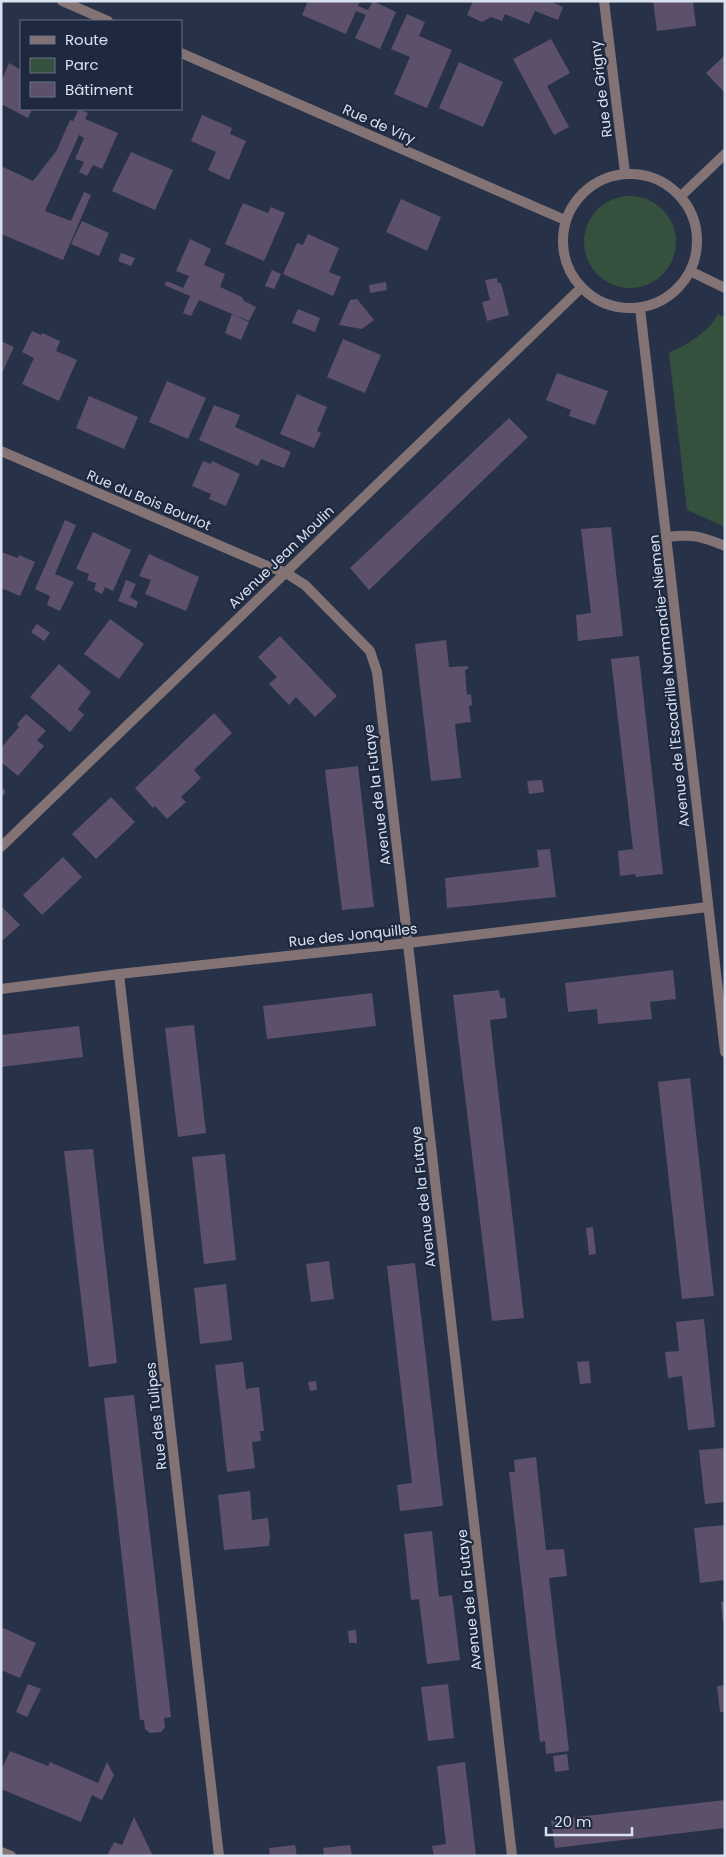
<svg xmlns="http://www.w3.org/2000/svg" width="726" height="1857" font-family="Poppins,sans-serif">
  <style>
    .green { fill: #35503c }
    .building { fill: #5d506a }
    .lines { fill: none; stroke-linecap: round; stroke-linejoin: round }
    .minor { stroke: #837374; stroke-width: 10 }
    .labels { text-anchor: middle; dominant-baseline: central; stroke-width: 4.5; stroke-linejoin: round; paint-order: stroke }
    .street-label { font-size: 14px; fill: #d9e1ef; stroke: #1e283e }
  </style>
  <rect width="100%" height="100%" fill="#273249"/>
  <path class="green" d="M584 242a46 46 0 1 1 92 0a46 46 0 1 1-92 0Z
    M718 314 725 317V527L687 510 669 353C688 344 708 333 718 314Z"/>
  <path class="building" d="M308 1H360L358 6 368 10 373 1 396 12 380 49 355 38 366 15 356 11 346 34 302 15Z
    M473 1H550L563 7 558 20 535 11 529 24 505 14 502 21 491 17 482 22 467 15Z
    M653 1H693L696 26 657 31Z
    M407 14 425 22 419 36 452 50 427 108 394 94 410 57 391 49Z
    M551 39 570 73 547 86 569 127 554 135 513 59Z
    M725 55V93L706 73Z
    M459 62 503 82 483 127 439 108Z
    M9 63 21 70V109H32L28 118 1 104V82Z
    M79 109 88 113 85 119 118 133 102 169 93 165 87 176 79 172 84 162 75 159 84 138 79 135 48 204 45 211 71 221 84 192 91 195 63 260 1 234V166L33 181 57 150 70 120 73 121Z
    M202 115 232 128 230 134 246 141 229 180 208 170 216 152 191 141Z
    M131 152 173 170 155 210 112 191Z
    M401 199 441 217 427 251 386 232Z
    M243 203 268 213 271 207 285 213 264 261 225 244Z
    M82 221 109 233 99 256 71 244Z
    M308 234 339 248 329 272 341 277 333 296 283 274 297 243 303 245Z
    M190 239 211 249 204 265 225 274 220 287 242 297 244 301 256 307 249 321 199 300 191 316 183 313 190 296 164 285 167 281 183 288 189 276 176 271Z
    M121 253 135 258 131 266 118 261Z
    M272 270 281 274 274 289 265 286Z
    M497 278 498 283H501L509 315 487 321 482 302 490 300 485 280Z
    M386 282 387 290 370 293 369 285Z
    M357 299 374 320 362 329 339 325 350 300Z
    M298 309 320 318 315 332 292 323Z
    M232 314 249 322 241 340 225 333Z
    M32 331 41 335 42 333 60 341 56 351 77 360 59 401 22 384 34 358 22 352Z
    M343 339 381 355 365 393 327 377Z
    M1 341 14 347 1 375Z
    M557 373 608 391 595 425 569 416 571 410 546 400Z
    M167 381 206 398 188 439 149 422Z
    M297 394 327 407 317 431 321 433 314 448 280 434Z
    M89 396 138 417 124 449 76 428Z
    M214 405 240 415 235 427 291 452 284 468 261 459 258 466 199 440Z
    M509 418 528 437 369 590 350 568Z
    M203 461 211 464 212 461 240 474 226 506 209 499 211 494 192 486Z
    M65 520 76 525 55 574 74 582 60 611 47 605 50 596 35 589Z
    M611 527 623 636 578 641 576 615 591 613 581 529Z
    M93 532 131 550 113 591 105 587 102 594 94 590 96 583 87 580 89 574 76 569Z
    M1 552 18 558 19 555 35 562 20 596 1 588Z
    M149 554 199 577 186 611 145 594 151 580 139 576Z
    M126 580 136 584 130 597 138 602 136 608 118 601Z
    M110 619 144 644 119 679 84 654Z
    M37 624 50 633 44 641 31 632Z
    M280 636 337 696 315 717 296 697 289 705 269 684 277 677 258 657Z
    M446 640 449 667 468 666V669L465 670 467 695 471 694 472 705 469 706 471 722 455 724 461 778 431 781 415 644Z
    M639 656 663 874 636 877 635 874 620 876 618 851 633 849 611 659Z
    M59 664 91 692 78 709 84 715 70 732 30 697Z
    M214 713 232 733 194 770 201 778 181 797 186 802 167 819 155 806 153 808 135 788Z
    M26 714 46 731 37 740 44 746 18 776 1 762V748L19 727 17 724Z
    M358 766 374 907 342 910 325 770Z
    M542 780 544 792 529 794 527 781Z
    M1 786 6 792 1 797Z
    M111 797 135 822 96 859 72 834Z
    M550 849 556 897 447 908 445 878 539 867 537 850Z
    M63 857 82 877 42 915 23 895Z
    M1 906 20 925 1 942Z
    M673 970 676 999 650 1002 652 1019 598 1024 597 1009 568 1012 565 983Z
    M499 990 500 998H505L507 1018 490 1020 524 1318 492 1321 453 995Z
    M372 993 376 1026 267 1039 263 1006Z
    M194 1025 206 1133 178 1137 165 1028Z
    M79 1026 83 1057 1 1067V1035Z
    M690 1078 714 1296 682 1299 658 1082Z
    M93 1149 117 1363 89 1367 64 1151Z
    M225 1154 236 1260 204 1264 192 1157Z
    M593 1227 596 1254 589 1255 586 1228Z
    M329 1261 334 1299 311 1302 306 1264Z
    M415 1263 443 1506 400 1511 397 1485 412 1483 387 1266Z
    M226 1284 232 1340 200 1344 194 1288Z
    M704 1319 715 1427 688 1430 682 1376 668 1378 665 1352 679 1351 676 1322Z
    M589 1361 591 1383 580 1384 577 1362Z
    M243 1362 246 1389 259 1387 264 1431H260L261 1441 252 1442 255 1468 227 1472 215 1365Z
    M316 1381 317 1390 310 1391 308 1382Z
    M134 1395 171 1717 164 1718 165 1727 161 1732 150 1733 145 1729 144 1720H140L104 1398Z
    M725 1448V1502L705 1504 699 1450Z
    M536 1457 546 1550 564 1549 567 1576 549 1578 569 1751 546 1754 545 1741 540 1742 509 1472H515L514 1460Z
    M250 1491 252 1520 268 1518 270 1537 269 1546 224 1550 218 1495Z
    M725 1525V1580L700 1583 694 1528Z
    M432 1531 439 1597 452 1595 460 1660 427 1664 419 1599 411 1600 404 1534Z
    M721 1602H725V1623H723Z
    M1 1627 36 1643 20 1678 1 1670Z
    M356 1630 357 1643H349L348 1631Z
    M28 1684 41 1689 27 1717 16 1712Z
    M448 1684 454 1738 428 1741 421 1687Z
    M725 1685V1712H720L717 1686Z
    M10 1751 48 1766 50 1762 98 1783 107 1762 114 1775 102 1800 92 1795 81 1822 1 1789V1771Z
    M567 1754 569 1770 555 1772 553 1756Z
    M465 1762 476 1856H434L432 1846 446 1844 437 1766Z
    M725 1800V1828L555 1848 551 1820Z
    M134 1817 153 1856H107L114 1842 122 1845Z
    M295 1845 297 1856H270L269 1848Z
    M350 1845 352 1856H324L323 1848Z"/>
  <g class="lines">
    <path class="minor" d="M62 1 108 21
      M604 1 625 173
      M181 53 565 220
      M563 241a67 67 0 1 1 134 0a67 67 0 1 1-134 0Z
      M681 196 725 154
      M690 271 725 288
      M640 308 725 1052
      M1 451 265 565 286 573 305 585 370 651 377 672 512 1856
      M667 537C693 534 701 536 725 546
      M1 847 581 288
      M119 974 219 1856
      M1 989 119 974 408 943 708 907
      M1 1852 11 1856"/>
  </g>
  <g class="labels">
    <g class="street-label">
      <text transform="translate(601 89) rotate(-97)">Rue de Grigny</text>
      <text transform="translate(379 124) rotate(24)">Rue de Viry</text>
      <text transform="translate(149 500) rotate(23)">Rue du Bois Bourlot</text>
      <text transform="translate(281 557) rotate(-44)">Avenue Jean Moulin</text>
      <text transform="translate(669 681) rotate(-96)">Avenue de l'Escadrille Normandie-Niemen</text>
      <text transform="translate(377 795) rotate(-97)">Avenue de la Futaye</text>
      <text transform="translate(353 935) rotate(-6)">Rue des Jonquilles</text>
      <text transform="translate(423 1197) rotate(-96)">Avenue de la Futaye</text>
      <text transform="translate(156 1416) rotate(-96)">Rue des Tulipes</text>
      <text transform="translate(469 1600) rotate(-96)">Avenue de la Futaye</text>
    </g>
  </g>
  <rect width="726" height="1857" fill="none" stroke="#d9e1ef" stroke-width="5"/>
  <rect x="20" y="20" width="162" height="90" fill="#1e283e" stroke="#697285"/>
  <rect x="30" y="36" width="25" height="8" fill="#837374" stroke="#697285"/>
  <text x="65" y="45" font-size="15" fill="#d9e1ef">Route</text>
  <rect x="30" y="58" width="25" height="15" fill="#35503c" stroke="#697285"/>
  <text x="65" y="70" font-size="15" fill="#d9e1ef">Parc</text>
  <rect x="30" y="82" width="25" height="15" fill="#5d506a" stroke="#697285"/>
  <text x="65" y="95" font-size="15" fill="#d9e1ef">Bâtiment</text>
  <path d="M546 1827v8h86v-8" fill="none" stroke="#d9e1ef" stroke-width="2.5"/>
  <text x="554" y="1827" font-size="15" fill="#d9e1ef" stroke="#1e283e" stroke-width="4" paint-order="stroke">20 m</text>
</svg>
